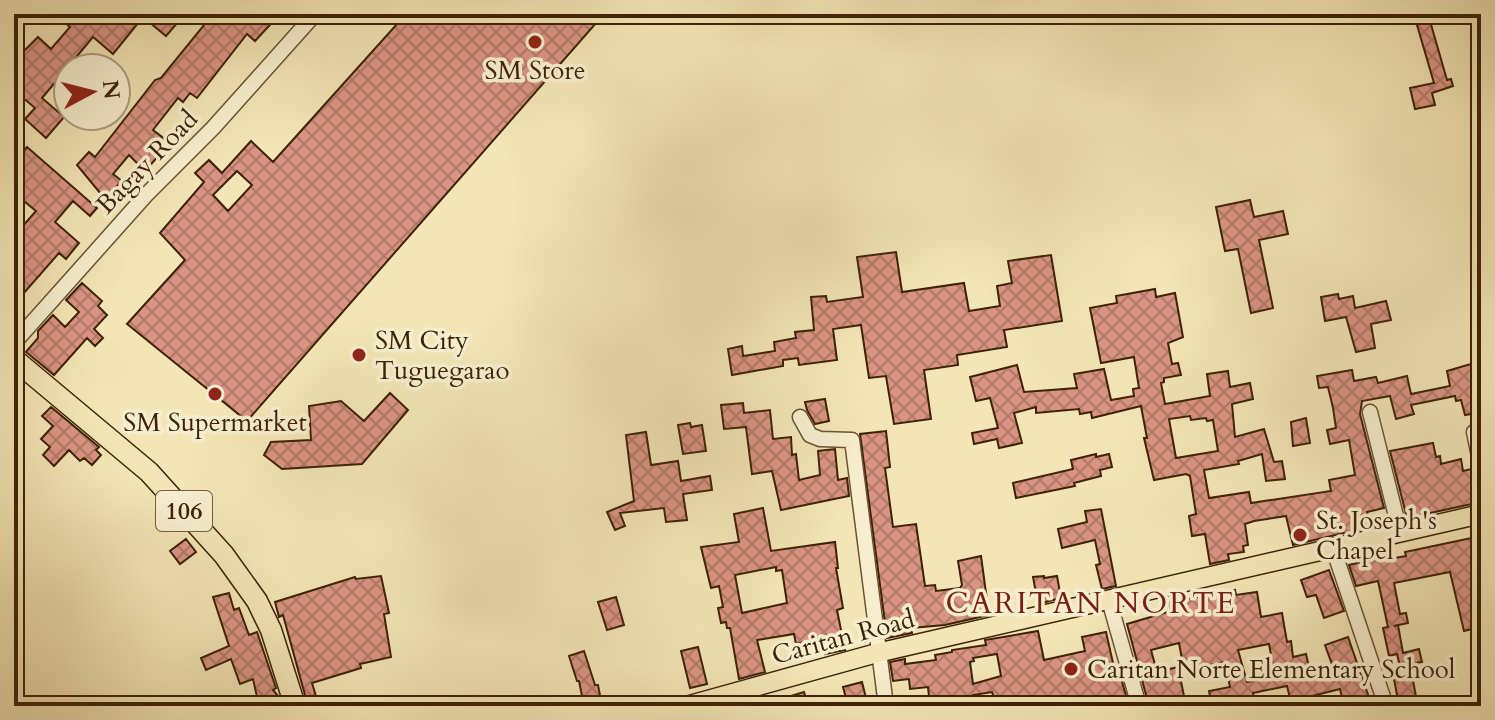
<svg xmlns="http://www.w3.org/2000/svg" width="1495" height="720" font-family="Cardo,serif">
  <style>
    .building { fill: url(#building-cross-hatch); stroke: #3d2205; stroke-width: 2; fill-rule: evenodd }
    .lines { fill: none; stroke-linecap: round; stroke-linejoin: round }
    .minor-casing { stroke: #6a5331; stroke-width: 17 }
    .major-casing { stroke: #3d2205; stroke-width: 21 }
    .highway-casing { stroke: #3d2205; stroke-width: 23 }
    .minor { stroke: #f7eecf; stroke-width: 14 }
    .major { stroke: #f3e5b5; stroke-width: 18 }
    .highway { stroke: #f3e5b5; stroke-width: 20 }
    .poi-dot { fill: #8f2418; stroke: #f7eecf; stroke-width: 3 }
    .labels { text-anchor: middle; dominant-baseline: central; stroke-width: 7; stroke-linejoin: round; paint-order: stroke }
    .shield { fill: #f7eecf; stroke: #755f42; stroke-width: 2 }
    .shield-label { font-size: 24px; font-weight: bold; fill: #3d2205 }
    .poi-label { font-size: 26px; fill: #3d2205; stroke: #f7eecf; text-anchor: start }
    .street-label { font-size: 26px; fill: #3d2205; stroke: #f7eecf }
    .quarter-label { font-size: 30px; letter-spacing: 2px; fill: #7a1f14; stroke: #f7eecf }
  </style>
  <defs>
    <pattern id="building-cross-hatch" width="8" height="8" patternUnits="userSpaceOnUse" patternTransform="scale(2)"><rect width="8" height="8" fill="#da9483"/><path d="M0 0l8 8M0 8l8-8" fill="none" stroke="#b27869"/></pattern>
  </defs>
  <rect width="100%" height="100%" fill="#f3e5b5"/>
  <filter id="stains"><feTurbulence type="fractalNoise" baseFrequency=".0025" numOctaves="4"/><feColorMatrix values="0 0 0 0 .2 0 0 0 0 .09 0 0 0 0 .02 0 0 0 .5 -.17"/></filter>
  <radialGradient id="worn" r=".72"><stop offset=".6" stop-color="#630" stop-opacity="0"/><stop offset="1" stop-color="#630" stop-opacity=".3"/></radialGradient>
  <path class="building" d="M55 14H185L166 36 143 17 113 54 93 37 42 98 64 117 46 138 25 119 35 108 14 90V61L38 37 51 49 70 27Z
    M213 14H280L255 41 247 34 197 98 190 93 183 102 178 98 153 130 170 143 145 171 129 155 113 174 122 181 105 199 77 165 89 152 95 157 155 80 161 78Z
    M406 14H604L247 421 127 324 185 260 160 233 204 182 195 173 209 160 222 173 251 141 273 162ZM237 171 252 185 228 211 213 195Z
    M1430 21 1447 80 1451 79 1453 86 1432 93 1435 105 1415 109 1410 88 1434 83 1417 25Z
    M27 147 97 208 90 216 73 201 55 222 79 243 66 259 59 253 23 294 14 286V236L36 211 14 193V180L18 175 14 171V162Z
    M1250 200 1254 217 1283 211 1288 234 1259 240 1273 308 1251 313 1238 249 1225 251 1216 207Z
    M896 252 902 292 964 283 969 311 1000 306 997 286 1012 283 1008 261 1051 255 1062 321 1004 330 1007 347 957 355 958 365 924 370 931 419 894 424 886 376 869 378 861 325 833 329 837 360 799 365 798 358 783 360V366L732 375 728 349 742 346 743 356 775 351 774 342 796 338 795 332 814 330 811 297 826 296 827 302 863 297 857 257Z
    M82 283 102 301 98 306 107 315 94 329 103 338 95 346 87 338 54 375 26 352 38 338V331L53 315 65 327 79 312 66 300Z
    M1155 289 1156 297 1175 293 1183 337 1168 343 1172 364 1178 363 1181 375 1164 378V382L1161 383 1165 404 1210 396 1207 374 1228 371 1230 387 1250 383 1253 399 1232 404 1235 437 1264 429 1274 462 1282 461 1285 479 1266 481 1262 454 1238 461 1239 464 1204 470 1209 498 1249 492 1251 503 1331 491 1329 480 1355 475 1349 440 1330 444 1327 430 1336 428 1333 408 1328 387 1319 388 1317 376 1352 370 1354 381 1376 377 1378 383 1407 376 1411 394 1450 386 1447 371 1481 361V425L1473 422 1471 414 1465 415 1461 400 1456 401 1455 396 1411 405 1414 414 1396 419 1390 396 1362 401 1360 414 1384 508 1367 512 1370 527 1293 545 1286 516 1254 521 1245 524 1248 545 1243 546 1244 552 1228 554 1229 560 1210 564 1205 534 1192 536 1189 516 1196 514 1190 476 1186 474 1154 480 1144 438H1147L1141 406 1092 418 1091 412 1080 414 1079 409 1036 413V407L1014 413 1022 443 999 448 997 439 974 444 972 433 998 428 990 398 976 401 970 377 1017 365 1024 392 1077 388 1074 374 1104 369 1111 400 1134 396 1133 389 1139 388 1134 357 1101 363 1090 308 1117 303 1116 296ZM1190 416 1191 420 1206 418 1207 421 1213 420 1218 451 1176 458 1169 419Z
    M1338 294 1339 299 1353 296 1355 308 1386 301 1391 320 1371 324 1375 348 1356 352 1346 317 1325 321 1321 297Z
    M390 393 408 410 362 464 282 469 264 455 271 442 311 440 309 406 341 401 364 421Z
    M825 399 829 421 815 424 807 410 805 402Z
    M743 403 744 413 770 410 773 439 791 437 792 455 796 454 799 480 820 475 818 451 835 449 838 480 847 478 849 496 781 510 772 471 752 474 746 427 724 429 721 405Z
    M51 407 99 447 96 450 101 455 92 465 84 458 80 461 69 450 54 466 43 455 50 447 41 439 53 426 42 416Z
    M1306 418 1310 443 1293 446 1291 422Z
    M690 423 691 427 702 425 706 451 683 454 678 425Z
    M886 431 890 467 885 468 893 527 916 524 925 586 935 585 936 591 960 588 962 585 958 561 981 556 989 615 945 625 911 628 912 633 887 638 860 434Z
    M646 432 651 465 678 461 681 481 710 476 712 490 683 494 687 520 666 522 664 508 620 513 625 526 615 530 607 512 634 501 626 435Z
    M1433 443 1436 457 1440 456 1441 464 1461 459 1463 471 1471 469 1476 474 1481 502 1407 518 1390 451Z
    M1096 454V457L1109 454 1112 467 1100 470 1101 476 1074 483 1075 486 1016 498 1013 483 1073 469 1071 460Z
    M763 508 771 551 835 542 838 568H836L843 608 837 610 845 650 825 654 822 639 796 644 794 634 757 640 765 672 739 679 730 628H727L726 622 721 623 718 608 723 607 719 586 711 588 701 547 739 542 734 514ZM776 567V571L782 570 787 603 742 613 735 575Z
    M1101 509 1116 586 1102 589 1096 565 1100 564 1095 540 1062 548 1058 529 1087 522 1085 511Z
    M1481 536V586L1472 587 1478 612 1481 611V627L1464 631 1450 572 1394 583 1400 614 1406 613 1408 623 1394 626 1398 625 1403 653 1419 649 1422 662 1400 666 1397 654 1389 656 1383 628 1388 627 1378 581 1356 586 1349 565 1383 556 1384 560 1406 556 1405 552Z
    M186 539 196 552 180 564 170 551Z
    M1329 570 1344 611 1324 618 1316 595 1307 597 1301 580Z
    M381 576 389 613 384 614 391 657 360 664 361 668 312 683 319 706H308L283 615 279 617 275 602 355 577 356 579Z
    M1044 576V578L1057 576 1061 598 1038 604 1033 577Z
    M1235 590 1236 595 1257 592 1261 617 1282 613 1287 642 1291 641 1293 657 1306 654 1311 676 1334 670 1325 645 1348 637 1372 706H1344L1340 689 1304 698 1305 703 1292 706 1287 686 1253 693 1256 706H1212L1209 691 1230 687 1225 662 1184 670 1179 643 1151 650 1157 672 1178 667 1184 696 1158 702 1159 706H1149L1127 624 1171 611 1169 602ZM1269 644 1275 677 1247 682 1238 650Z
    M229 593 234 610 239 608 249 635 257 632 276 688 273 690 278 696 281 706H259L253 679 240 684 231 659 206 670 201 658 229 646 213 597Z
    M616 597 624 625 607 630 598 602Z
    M1038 631 1044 660 1085 651 1082 637 1106 632 1115 672 1119 671 1129 706H1003L1002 702 996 704 992 692 973 695 974 706H930L928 687 910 689 909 679 893 681 890 662 905 659V664L936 660 935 655 952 652V650L986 645 985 640ZM997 654 1001 676 973 684 970 662 974 661 973 658Z
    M698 647 707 684 690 688 681 651Z
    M584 651 595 685H598L602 706H584L579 681H577L569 656Z
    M1412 675 1417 702 1399 706 1394 679Z
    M862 682 868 706H848L843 687Z
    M804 692 808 706H768V703Z"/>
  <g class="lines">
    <g class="minor-casing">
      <path id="minor" d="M14 343 146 195 213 128 315 14
        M1370 412 1400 532
        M800 417 810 435 820 439 852 440 886 706
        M1474 432 1481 466
        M1333 548 1386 706
        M1109 600 1139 706"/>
    </g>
    <g class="major-casing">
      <path id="major" d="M686 706 877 653 1481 514"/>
    </g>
    <g class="highway-casing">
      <path id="highway" d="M14 359 149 472 224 555 257 601 271 630 295 706"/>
    </g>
    <use href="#minor" class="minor"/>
    <use href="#major" class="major"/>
    <use href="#highway" class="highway"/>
  </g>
  <g class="poi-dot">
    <circle cx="535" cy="42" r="8"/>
    <circle cx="359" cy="355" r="8"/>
    <circle cx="215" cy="394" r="8"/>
    <circle cx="1300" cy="535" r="8"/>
    <circle cx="1071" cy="669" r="8"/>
  </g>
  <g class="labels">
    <rect class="shield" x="156" y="491" width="56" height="40" rx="6"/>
    <g class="shield-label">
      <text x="184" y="511">106</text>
    </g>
    <g class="poi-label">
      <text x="535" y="70" text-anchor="middle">SM Store</text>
      <text x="375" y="340">SM City<tspan x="375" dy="30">Tuguegarao</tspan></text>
      <text x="215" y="422" text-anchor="middle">SM Supermarket</text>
      <text x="1316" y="520">St. Joseph's<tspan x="1316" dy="30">Chapel</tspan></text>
      <text x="1087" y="669">Caritan Norte Elementary School</text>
    </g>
    <g class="street-label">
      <text transform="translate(147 162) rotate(-46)">Bagay Road</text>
      <text transform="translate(843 637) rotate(-15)">Caritan Road</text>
    </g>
    <g class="quarter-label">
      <text x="1091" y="603">CARITAN NORTE</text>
    </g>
  </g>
  <rect width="1495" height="720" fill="none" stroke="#f3e5b5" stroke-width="48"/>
  <rect x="16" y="16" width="1463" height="688" fill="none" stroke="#3d2205" stroke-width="4"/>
  <rect x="24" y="24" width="1447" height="672" fill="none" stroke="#3d2205" stroke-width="2"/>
  <g transform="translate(92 92) rotate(83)"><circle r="38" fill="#f7eecf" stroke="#ad9c7e" stroke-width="2"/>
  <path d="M0-6L14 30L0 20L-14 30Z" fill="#8f2418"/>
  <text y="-12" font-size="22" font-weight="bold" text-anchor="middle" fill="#3d2205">N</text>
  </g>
  <rect width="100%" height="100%" filter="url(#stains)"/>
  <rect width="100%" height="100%" fill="url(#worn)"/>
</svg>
